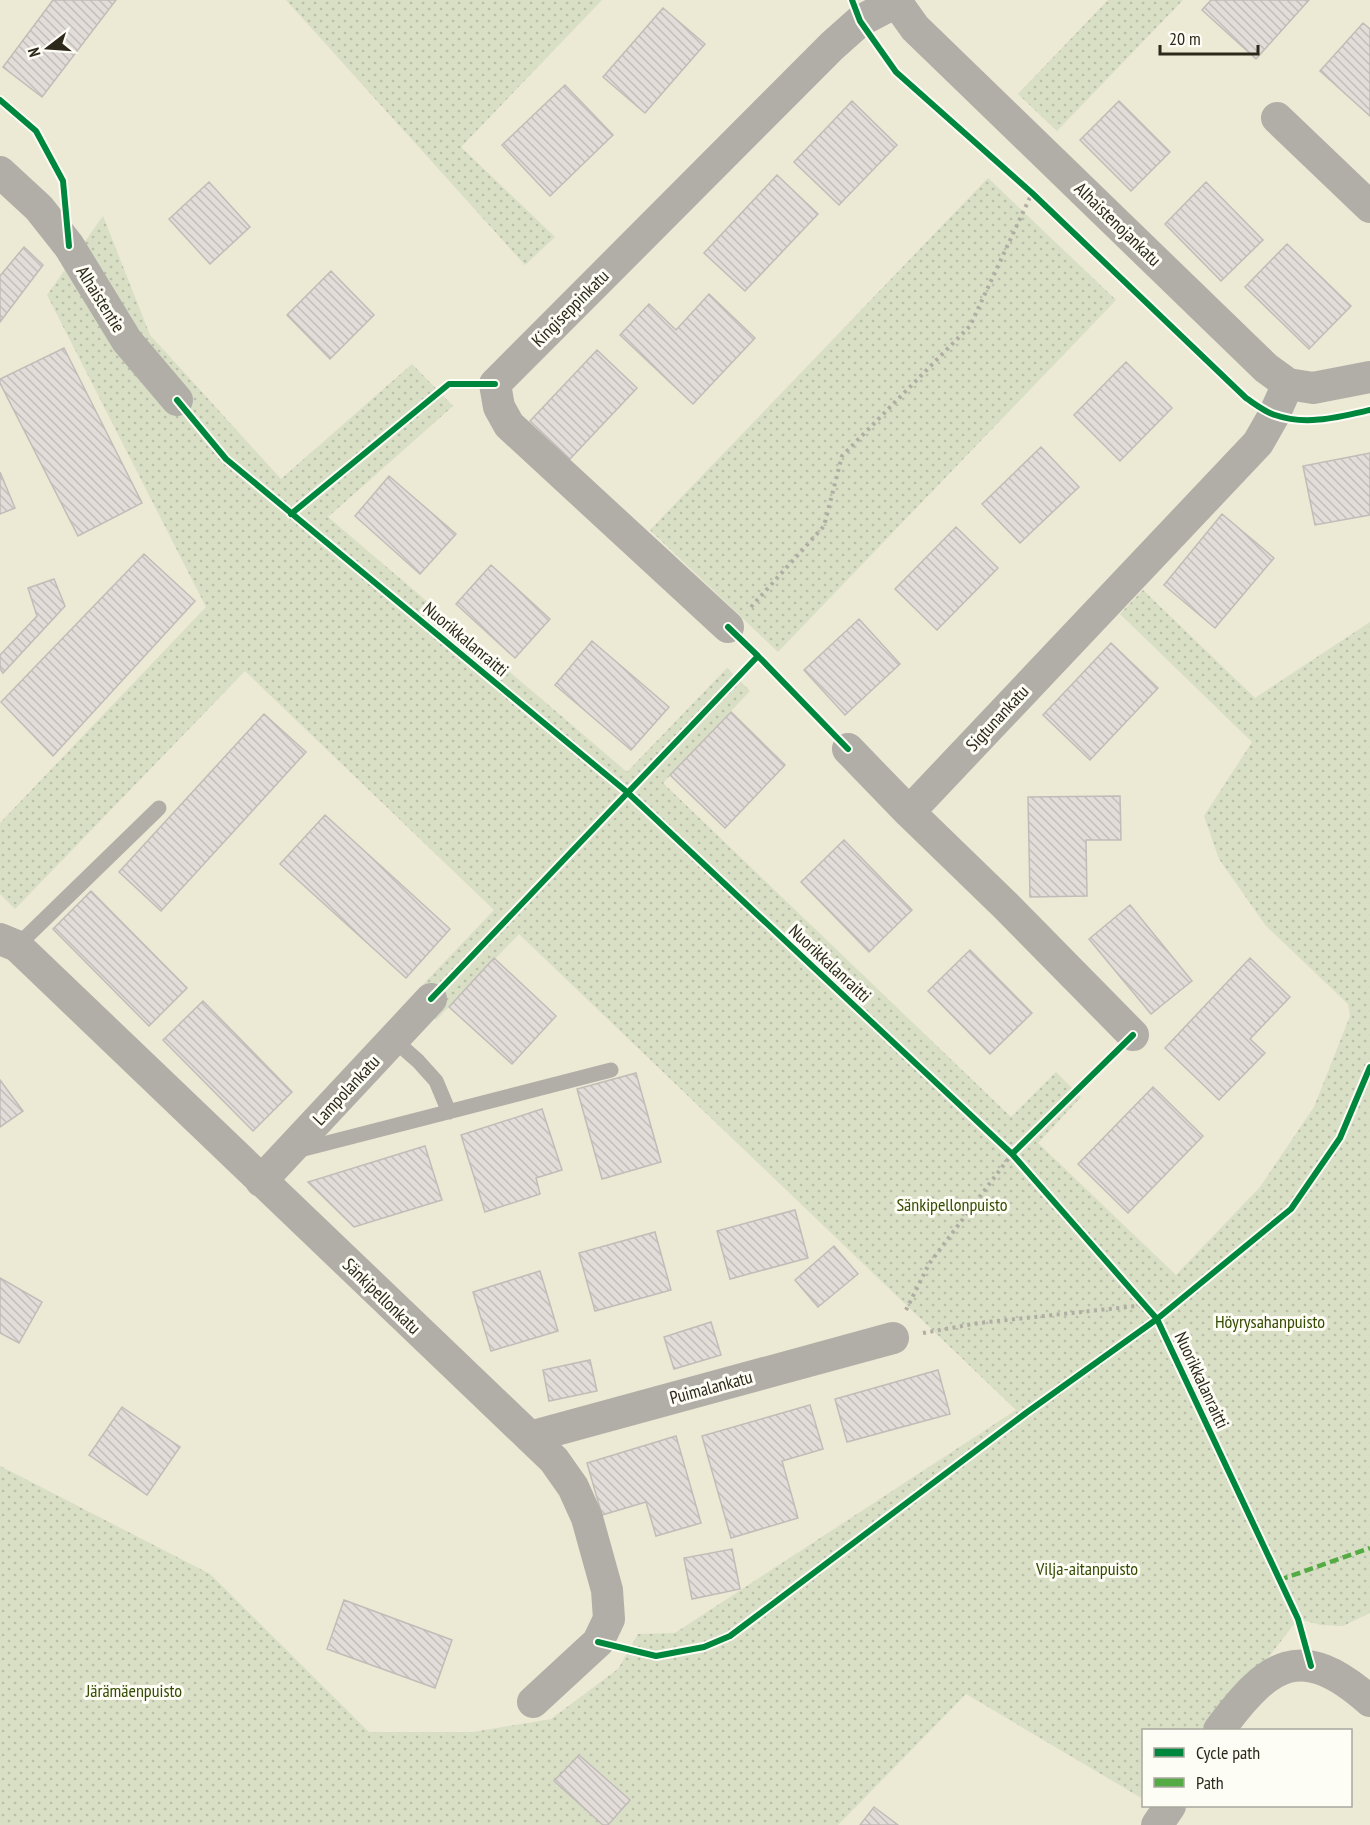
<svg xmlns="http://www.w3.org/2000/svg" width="1370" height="1825" font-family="'PT Sans Narrow',sans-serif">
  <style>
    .park { fill: url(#park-dots) }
    .building { fill: url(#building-back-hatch); stroke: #c1bcb8; stroke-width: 1.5 }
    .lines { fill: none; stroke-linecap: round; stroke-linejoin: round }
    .path { stroke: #b0ada4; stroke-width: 4; stroke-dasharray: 3 4.5; stroke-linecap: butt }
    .lane { stroke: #b1ada7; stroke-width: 15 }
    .street { stroke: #b1ada7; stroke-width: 32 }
    .quiet { stroke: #54ab43; stroke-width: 4.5; stroke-dasharray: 9 4.5; stroke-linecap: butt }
    .cycleway-casing { stroke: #fdfcf5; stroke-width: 10 }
    .cycleway { stroke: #00873e; stroke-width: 6 }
    .labels { text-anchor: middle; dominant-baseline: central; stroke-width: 6; stroke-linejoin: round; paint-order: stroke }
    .street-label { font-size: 18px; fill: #2c291b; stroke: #fdfcf5 }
    .park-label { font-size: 18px; fill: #334b02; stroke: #fdfcf5 }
  </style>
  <defs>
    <pattern id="park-dots" width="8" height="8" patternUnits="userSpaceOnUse" patternTransform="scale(1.5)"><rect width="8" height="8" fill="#d9dfc5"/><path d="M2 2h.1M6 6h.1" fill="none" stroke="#babfa9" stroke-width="1.8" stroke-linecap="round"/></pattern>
    <pattern id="building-back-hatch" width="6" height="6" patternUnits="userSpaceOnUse" patternTransform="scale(1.5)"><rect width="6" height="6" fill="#e3ddda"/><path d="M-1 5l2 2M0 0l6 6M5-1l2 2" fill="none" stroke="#c3beba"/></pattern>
  </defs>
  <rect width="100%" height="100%" fill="#ece9d4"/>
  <path class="park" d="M286 0H602L461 147 555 237 525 265Z
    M1108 0H1183L1057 131 1018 94Z
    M988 178 1116 300 778 652 650 530Z
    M103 216 150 335 281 479 412 364 453 406 328 517 627 772 727 668 750 691 663 783 1011 1117 1056 1072 1081 1097 1038 1143 1176 1275 1260 1187 1314 1107 1350 1016 1348 1004 1266 926 1219 859 1204 816 1252 742 1120 614 1143 590 1255 698 1370 622V1613L1343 1626 1321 1625 1298 1619 1212 1730H1144L1143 1799 966 1694 838 1825H0V1466L210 1574 369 1732H473L551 1719 618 1669 638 1634 675 1633 1016 1410 519 934 436 1020 412 996 494 910 245 671 15 909 0 894V823L206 607 47 295Z"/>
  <path class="building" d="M53 0H116L42 97 3 67Z
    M1211 0H1309L1256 59 1202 10Z
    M663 8 705 44 645 113 603 77Z
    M1363 23 1370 29V116L1320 71Z
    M565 85 613 135 550 196 502 145Z
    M852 101 897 145 839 205 794 162Z
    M1119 101 1170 152 1131 191 1080 140Z
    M777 175 818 214 745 291 704 253Z
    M209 182 250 227 210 264 169 219Z
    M1206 182 1263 240 1221 281 1165 224Z
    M1287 244 1351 306 1309 349 1245 287Z
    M24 247 43 265 0 322V276Z
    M331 271 374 315 330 359 287 315Z
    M709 294 755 338 693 404 620 335 649 304 676 330Z
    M64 348 142 503 78 536 0 383V379Z
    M597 350 637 388 570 459 530 421Z
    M1126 362 1172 408 1120 461 1074 415Z
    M1041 447 1079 487 1020 543 982 504Z
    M1370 453V515L1315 525 1303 466Z
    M0 472 15 508 0 514Z
    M389 476 456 534 420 574 355 516Z
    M1222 514 1274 558 1215 628 1164 585Z
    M956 527 998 568 937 630 895 589Z
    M144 554 195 601 53 756 1 702Z
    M491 565 550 619 515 658 456 604Z
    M54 579 65 606 3 673 0 669V655L37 616 28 588Z
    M859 619 900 664 845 715 804 670Z
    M592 641 669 707 631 750 555 685Z
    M1111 643 1158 688 1090 760 1043 715Z
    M731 712 785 765 725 828 670 775Z
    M264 714 306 752 161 911 119 872Z
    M1120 796 1121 840H1086L1087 896 1030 897 1028 797Z
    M325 815 450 929 406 978 280 864Z
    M844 840 912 910 869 952 801 882Z
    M91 891 187 988 149 1026 53 929Z
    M1130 905 1192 981 1151 1014 1089 939Z
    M970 950 1032 1013 990 1054 928 991Z
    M494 958 556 1016 512 1064 449 1007Z
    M1250 958 1290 997 1250 1039 1265 1053 1219 1100 1165 1048Z
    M203 1001 292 1092 253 1131 163 1040Z
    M636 1073 661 1162 602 1179 577 1089Z
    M0 1080 23 1111 0 1127Z
    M1153 1087 1203 1136 1128 1213 1078 1164Z
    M542 1109 562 1170 536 1178 540 1194 485 1212 461 1135Z
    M425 1146 442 1200 354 1227 308 1182Z
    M795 1210 808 1258 730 1279 717 1231Z
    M655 1232 671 1290 595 1311 579 1253Z
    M834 1246 858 1274 818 1307 795 1280Z
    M540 1271 558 1331 491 1351 473 1292Z
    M0 1278 42 1302 19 1343 0 1333Z
    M711 1322 721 1355 674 1369 664 1337Z
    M590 1360 597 1391 549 1401 543 1370Z
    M938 1370 950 1414 847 1442 835 1399Z
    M810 1405 823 1449 782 1461 798 1518 731 1538 702 1436Z
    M122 1407 180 1447 147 1495 89 1455Z
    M676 1436 701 1523 656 1536 646 1502 602 1515 587 1463Z
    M732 1549 740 1589 692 1599 684 1558Z
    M344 1600 452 1640 435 1688 327 1649Z
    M579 1755 630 1800 608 1825H603L554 1781Z
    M874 1807 898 1825H860Z"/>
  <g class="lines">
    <path class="path" d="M751 607 824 526 842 456 970 326 1032 193
      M906 1310 929 1264 1012 1154
      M923 1333 979 1323 1146 1305"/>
    <path class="lane" d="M17 946 159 808
      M393 1039 418 1061 436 1081 449 1112
      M296 1151 611 1070"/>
    <path class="street" d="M895 0 915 28 1266 368 1288 384 1313 388 1370 377
      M1277 118 1370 207
      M0 172 39 208 69 246 127 341 177 400
      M728 627 509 425 499 407 495 384 832 46 860 21 896 2
      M848 749 909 812
      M0 939 17 946 554 1460 573 1487 587 1518 607 1590 609 1619 598 1642 533 1702
      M1133 1035 1006 906 909 812 1258 443 1274 415 1288 384
      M261 1181 431 999
      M530 1437 893 1338
      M1219 1730C1268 1664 1300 1639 1370 1701
      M1157 1825 1170 1806"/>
    <path class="quiet" d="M1279 1580 1370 1548"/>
    <g class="cycleway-casing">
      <path id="cycleway" d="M852 0 860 21 896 72 1032 193 1246 398C1255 404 1265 412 1275 415 1306 426 1339 417 1370 410
        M0 100 36 131 63 181 69 246
        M177 400 226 459 627 792 1012 1154 1157 1319 1298 1619 1311 1666
        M291 514 449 384H495
        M728 627 758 656 848 749
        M431 999 758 656
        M1012 1154 1133 1035
        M598 1642 656 1656 704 1647 730 1636 1026 1413 1157 1319 1291 1209 1340 1138 1370 1067"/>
    </g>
    <use href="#cycleway" class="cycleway"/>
  </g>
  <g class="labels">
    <g class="street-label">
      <text transform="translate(1118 224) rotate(44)">Alhaistenojankatu</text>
      <text transform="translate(101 299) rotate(58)">Alhaistentie</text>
      <text transform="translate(570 308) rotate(-45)">Kingiseppinkatu</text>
      <text transform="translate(466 639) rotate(40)">Nuorikkalanraitti</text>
      <text transform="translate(997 718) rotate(-47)">Sigtunankatu</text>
      <text transform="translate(830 963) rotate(43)">Nuorikkalanraitti</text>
      <text transform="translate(346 1090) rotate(-47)">Lampolankatu</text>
      <text transform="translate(382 1296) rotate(44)">Sänkipellonkatu</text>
      <text transform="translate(1202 1380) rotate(65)">Nuorikkalanraitti</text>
      <text transform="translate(711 1387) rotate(-15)">Puimalankatu</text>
    </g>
    <g class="park-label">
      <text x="952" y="1204">Sänkipellonpuisto</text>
      <text x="1270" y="1321">Höyrysahanpuisto</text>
      <text x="1087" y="1568">Vilja-aitanpuisto</text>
      <text x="134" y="1690">Järämäenpuisto</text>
    </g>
  </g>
  <rect x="1142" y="1729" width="210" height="78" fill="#fdfcf5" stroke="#a9a89e" stroke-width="1.5"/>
  <rect x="1154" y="1748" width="30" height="9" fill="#00873e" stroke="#a9a89e" stroke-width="1.5"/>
  <text x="1196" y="1759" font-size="18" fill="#2c291b">Cycle path</text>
  <rect x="1154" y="1778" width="30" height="9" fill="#54ab43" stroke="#a9a89e" stroke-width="1.5"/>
  <text x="1196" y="1789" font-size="18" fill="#2c291b">Path</text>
  <g transform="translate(48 48) rotate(253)" stroke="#fdfcf5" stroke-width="4.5" paint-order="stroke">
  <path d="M0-4.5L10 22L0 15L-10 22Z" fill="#2c291b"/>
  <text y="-9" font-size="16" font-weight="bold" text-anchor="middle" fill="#2c291b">N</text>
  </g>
  <path d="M1160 45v9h98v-9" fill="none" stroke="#2c291b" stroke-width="3"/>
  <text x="1169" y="45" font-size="18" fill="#2c291b" stroke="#fdfcf5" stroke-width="4.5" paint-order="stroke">20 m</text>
</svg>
